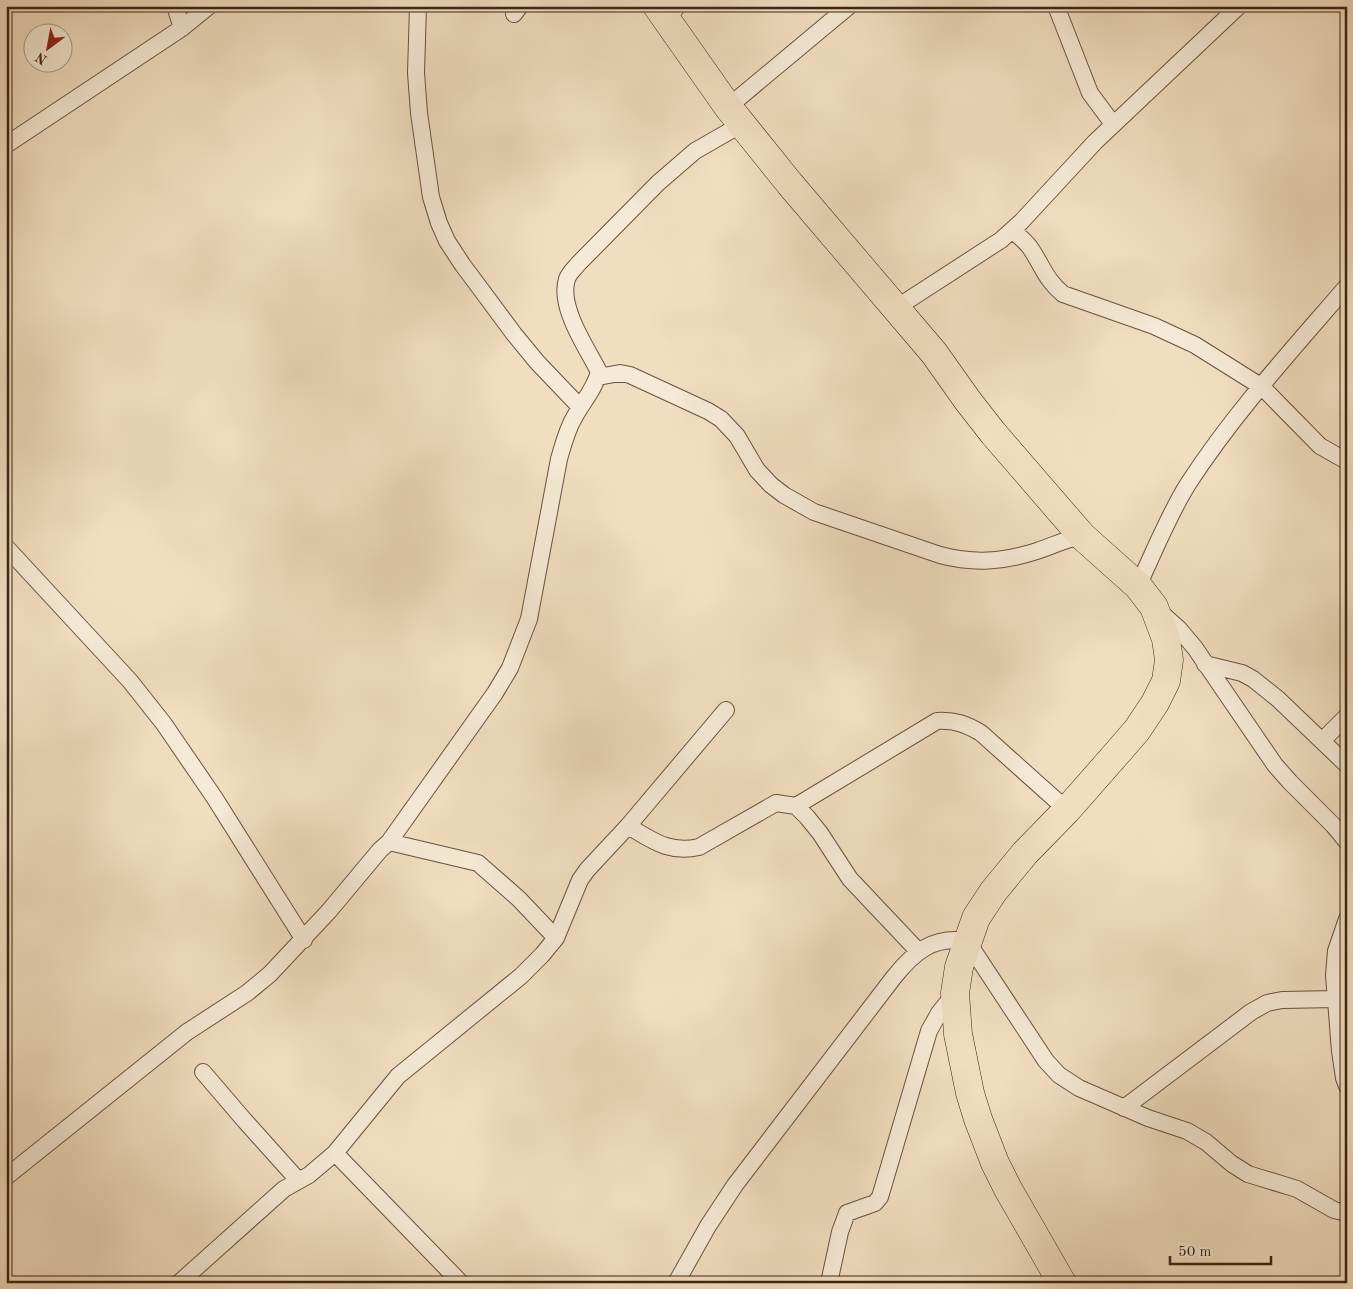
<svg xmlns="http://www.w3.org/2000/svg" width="1353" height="1289" font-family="'Old Standard TT',serif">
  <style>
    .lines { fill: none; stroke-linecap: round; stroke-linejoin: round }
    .street-casing { stroke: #69523f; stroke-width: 18 }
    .highway-casing { stroke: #3c2414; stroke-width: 29 }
    .street { stroke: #f6ead6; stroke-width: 16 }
    .highway { stroke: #f1dec0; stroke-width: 28 }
  </style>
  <rect width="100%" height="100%" fill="#f1dec0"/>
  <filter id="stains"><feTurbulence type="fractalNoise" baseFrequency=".004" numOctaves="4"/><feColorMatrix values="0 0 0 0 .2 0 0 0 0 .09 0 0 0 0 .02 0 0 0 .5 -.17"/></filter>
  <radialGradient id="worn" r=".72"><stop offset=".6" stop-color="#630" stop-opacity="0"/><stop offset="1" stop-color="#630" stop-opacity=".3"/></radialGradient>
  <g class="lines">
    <g class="street-casing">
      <path id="street" d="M175 6 182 28
        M418 6 416 73 419 113 431 197 439 223 447 241 462 264 514 334 537 362 580 407
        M1056 6 1090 93 1113 124
        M514 14 520 6
        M665 19 678 6
        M728 107 849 6
        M6 145 182 28 209 6
        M1012 230C1019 237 1026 241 1031 249 1043 267 1046 280 1063 294L1154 326 1195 345 1262 387 1320 446 1343 459 1347 460
        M896 308 1001 240 1021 222 1095 142 1239 6
        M598 377 620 373 630 375 708 411 721 419 737 436 757 470 771 485 784 495 814 512 940 555C974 564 1003 562 1037 551 1052 546 1066 539 1082 536
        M6 547 130 681 164 724 214 797 304 940
        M1138 586C1154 552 1168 516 1188 484 1234 413 1292 350 1347 286
        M1160 612 1179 629 1195 648 1275 765 1290 782 1333 825 1347 842
        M1205 664 1242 673 1253 679 1278 699 1347 765
        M1322 741 1347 716
        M796 806 937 721C955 720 966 724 981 733L1067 810
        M628 826C652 840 669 854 699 847L776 803 796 806 807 817 820 833 850 879 919 952
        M389 842 478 863 519 899 556 938
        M1347 919 1336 951 1334 975 1340 1051 1344 1078 1347 1086
        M203 1072 245 1121 298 1180
        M1124 1108 1251 1012 1267 1003 1282 1000 1336 999
        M335 1153 461 1283
        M6 1177 187 1032 247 993 270 974 329 911 380 850 389 842 495 693 510 668 529 619 559 459C563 445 567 429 575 416 584 400 594 390 599 372 587 348 558 307 567 279 569 273 575 268 579 263L658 183 695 151 742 124
        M179 1283 284 1189 309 1175 335 1153 398 1076 521 976 542 955 556 938 580 880 587 870 628 826 726 710
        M676 1283 708 1226 735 1185 894 977C914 952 933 936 967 941L1046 1061 1059 1075 1079 1088 1148 1118 1187 1131 1206 1142 1232 1164 1248 1174 1297 1189 1334 1210 1347 1213
        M829 1283 840 1232 847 1213 875 1203 880 1197 929 1031 939 1013 955 993"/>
    </g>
    <g class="highway-casing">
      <path id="highway" d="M657 6 728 107 790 184 934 353 968 401 993 433 1082 536 1138 586 1154 607 1166 639 1169 660 1166 681 1155 703 1137 730 1118 752 1067 810 1025 853 993 892 976 918 959 967 955 993 958 1034 970 1093 978 1119 995 1163 1008 1189 1062 1283"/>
    </g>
    <use href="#street" class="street"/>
    <use href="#highway" class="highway"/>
  </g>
  <rect width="1353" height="1289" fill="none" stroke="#f1dec0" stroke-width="25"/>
  <rect x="8" y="8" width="1338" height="1274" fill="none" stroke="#3c2414" stroke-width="2.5"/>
  <rect x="12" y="12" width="1328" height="1264" fill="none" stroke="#3c2414"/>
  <g transform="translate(48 48) rotate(212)"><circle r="24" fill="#f6ead6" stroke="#ac9b88"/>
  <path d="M0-4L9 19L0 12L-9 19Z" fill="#8f2418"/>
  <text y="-8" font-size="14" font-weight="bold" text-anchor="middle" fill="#3c2414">N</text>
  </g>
  <path d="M1170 1256v8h101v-8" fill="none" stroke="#3c2414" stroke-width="2.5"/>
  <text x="1178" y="1256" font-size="15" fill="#3c2414" stroke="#f6ead6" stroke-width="4" paint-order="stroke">50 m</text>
  <rect width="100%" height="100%" filter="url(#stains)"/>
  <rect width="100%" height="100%" fill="url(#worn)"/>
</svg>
